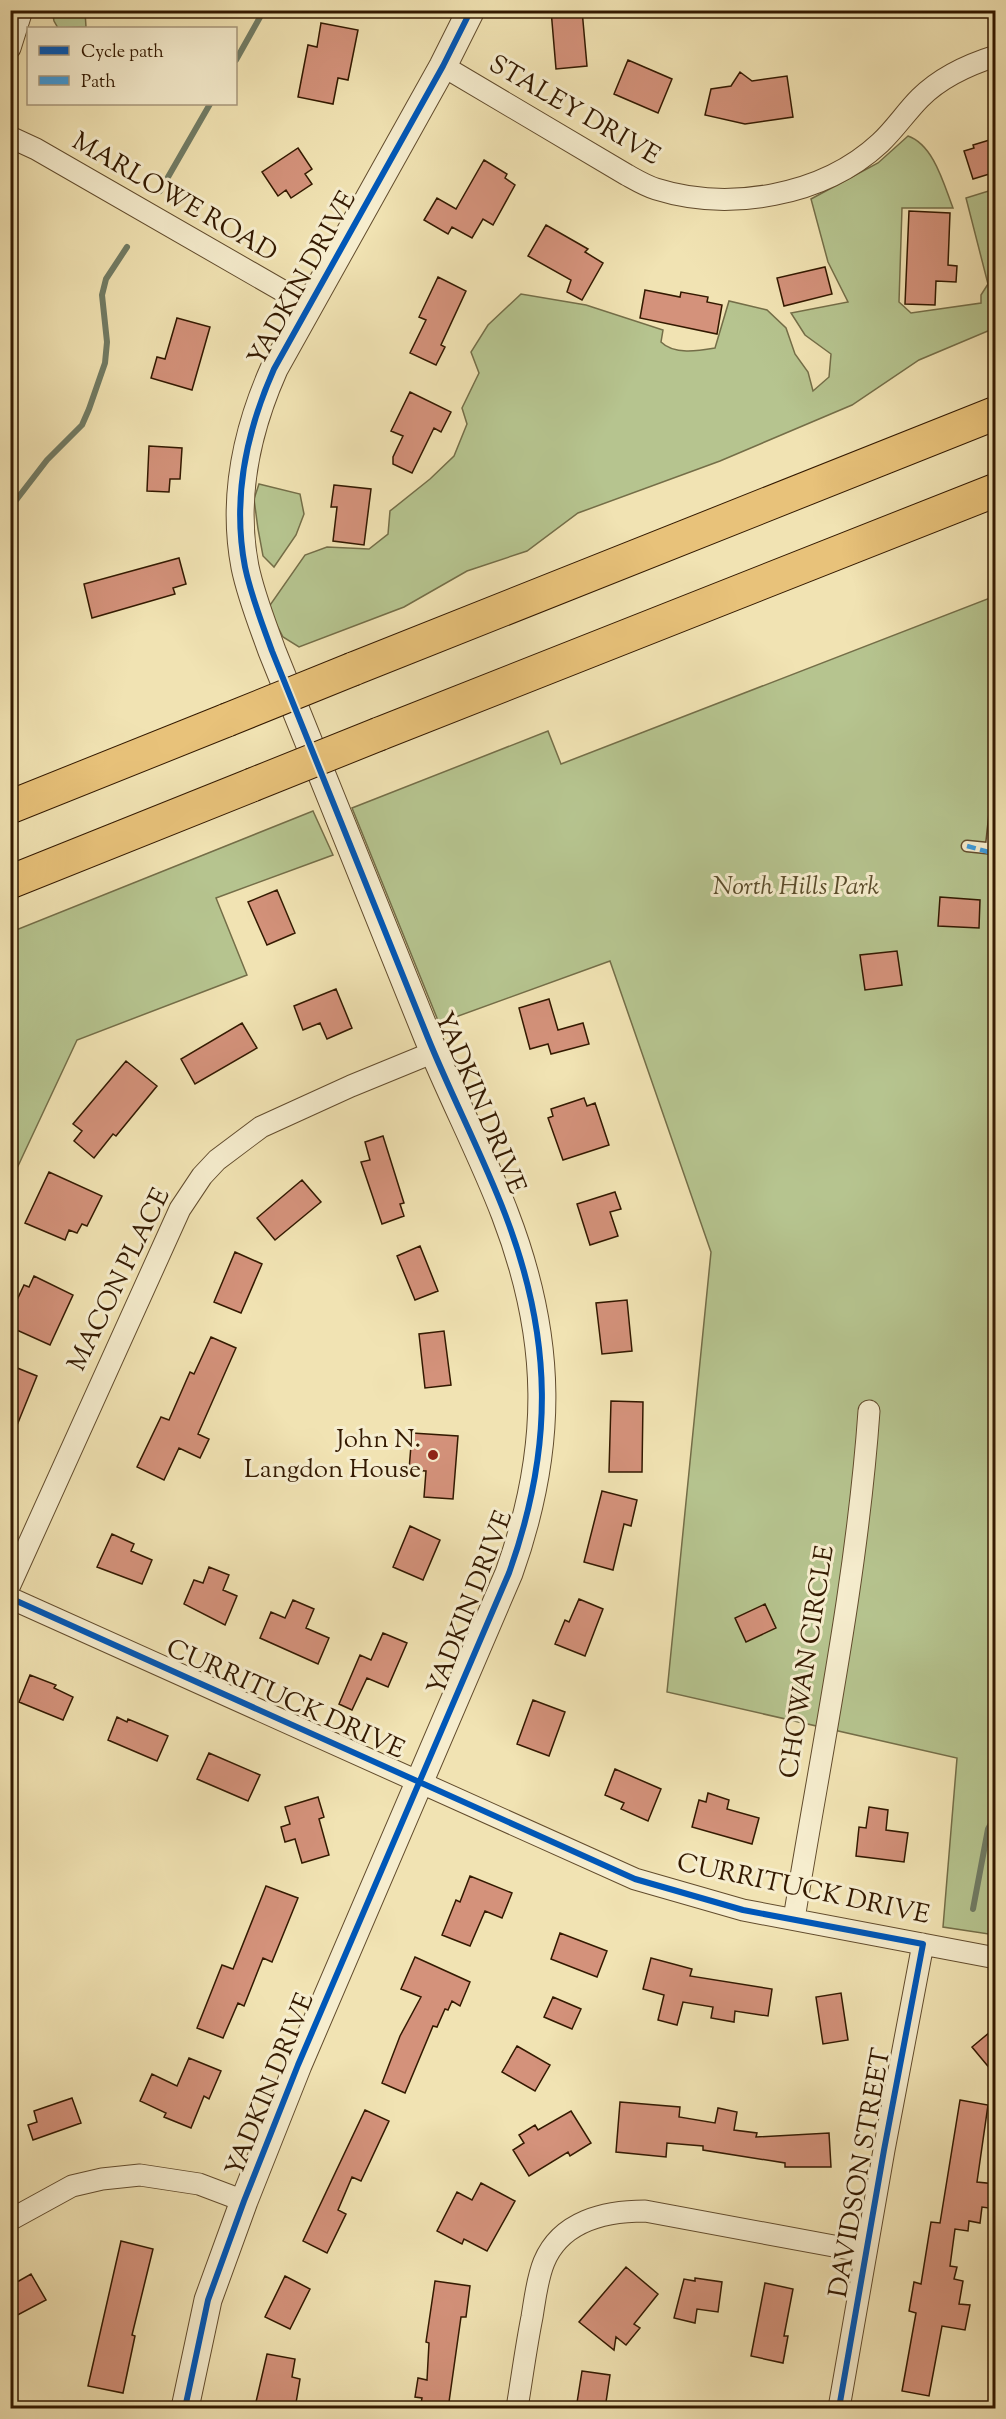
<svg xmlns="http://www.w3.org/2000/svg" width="1006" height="2419" font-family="'Sorts Mill Goudy',serif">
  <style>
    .green { fill: #b6c48f; stroke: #746e48; stroke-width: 1.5 }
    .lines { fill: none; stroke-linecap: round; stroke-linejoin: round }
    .stream { stroke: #717c65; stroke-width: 6 }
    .building { fill: #d4927b; stroke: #331900; stroke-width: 1.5 }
    .service-casing { stroke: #624c2d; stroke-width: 13 }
    .minor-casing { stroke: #624c2d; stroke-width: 23 }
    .tertiary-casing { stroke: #624c2d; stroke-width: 29 }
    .motorway-casing { stroke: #331900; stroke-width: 35 }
    .service { stroke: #f6edce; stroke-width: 10 }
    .minor { stroke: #f6edce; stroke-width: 21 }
    .tertiary { stroke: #f6edce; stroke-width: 27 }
    .motorway { stroke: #e8c27a; stroke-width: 33 }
    .motorway-bridge-casing { stroke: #331900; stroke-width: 35; stroke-linecap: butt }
    .motorway-bridge { stroke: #e8c27a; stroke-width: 33 }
    .quiet { stroke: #3e9bdc; stroke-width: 4.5; stroke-dasharray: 9 4.5; stroke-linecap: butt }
    .cycleway-casing { stroke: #f6edce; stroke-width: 10 }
    .cycleway { stroke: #0057b8; stroke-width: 6 }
    .poi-dot { fill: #8f2418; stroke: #f6edce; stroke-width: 2 }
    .labels { text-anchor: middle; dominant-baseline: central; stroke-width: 6; stroke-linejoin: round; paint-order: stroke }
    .street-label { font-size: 26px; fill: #331900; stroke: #f6edce }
    .park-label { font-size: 26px; font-style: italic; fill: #5a4c2b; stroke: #f6edce }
    .poi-label { font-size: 26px; fill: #331900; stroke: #f6edce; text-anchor: end }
  </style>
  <rect width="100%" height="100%" fill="#f1e3b3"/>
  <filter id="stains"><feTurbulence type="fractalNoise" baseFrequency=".00333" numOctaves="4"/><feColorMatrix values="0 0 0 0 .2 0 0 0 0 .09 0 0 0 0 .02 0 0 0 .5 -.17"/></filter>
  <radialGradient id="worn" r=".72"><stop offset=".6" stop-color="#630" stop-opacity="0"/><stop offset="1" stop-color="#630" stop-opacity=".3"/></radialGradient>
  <path class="green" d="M52 11H85L86 27 58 28 54 21Z
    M908 136C934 145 944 185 953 208H902L899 302 911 313 981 303V295L988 284 966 198 995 189V328L919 360 852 405 720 461 578 513 527 551 467 571 404 607 299 647 283 637 268 608 305 555 327 547 369 549 388 534 390 511 430 479 454 456 467 424 462 408 479 373 471 352 488 325 521 294 586 305 663 330 661 342C674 355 698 351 715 348L729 301 767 310 786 328 795 354 808 372 813 391 829 377 831 354 805 335 791 313 848 302 828 262 811 199 878 163Z
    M259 484 300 494 304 514 296 535 274 567 263 556 258 529 254 499Z
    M995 596V1935L943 1927 957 1758 667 1692 711 1252 610 961 439 1023 352 808 548 731 561 764Z
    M313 811 333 855 216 898 247 975 77 1040 11 1181V932Z"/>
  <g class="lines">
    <path class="stream" d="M236 60 264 10
      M160 191 210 104
      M10 508 47 460 82 425 89 409 105 363 107 342 102 295 106 279 127 247
      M973 1909 988 1829 996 1815"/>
  </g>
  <path class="building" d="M551 10H582L587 66 556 69Z
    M321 23 358 30 348 80 338 78 333 104 298 97 308 45 317 47Z
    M628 60 672 79 658 113 614 94Z
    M740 72 752 81 787 76 793 117 745 124 705 115 711 89 731 86Z
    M996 138V172L973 179 964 151 974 148 973 145Z
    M298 148 312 169 305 174 312 184 291 198 286 190 278 196 262 172Z
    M484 160 507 174 505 178 515 185 493 225 483 219 472 238 452 227 448 234 424 220 437 198 456 209Z
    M909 211 950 213 948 265 957 266 956 282 936 281 935 305 905 304Z
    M546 225 588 249 585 252 603 263 582 300 567 292 571 280 528 256Z
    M825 267 832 294 784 306 777 278Z
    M438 277 466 291 441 345 445 347 436 365 410 353 426 320 419 317Z
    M645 290 680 297 681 292 708 297 707 302 722 305 717 334 640 318Z
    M177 318 210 327 192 390 151 378 157 357 165 359Z
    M410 392 451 412 441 432 434 428 412 473 393 464V457L403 436 391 431Z
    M149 446 182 448 180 479H170L169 492 147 491Z
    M334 485 371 489 364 545 333 541 337 507H331Z
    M179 558 186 584 173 588 175 594 92 618 84 584Z
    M277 890 295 933 267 945 248 902Z
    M940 897 980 900 979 928 938 926Z
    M897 951 902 985 865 990 860 955Z
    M336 989 352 1028 327 1039 320 1023 303 1030 294 1006Z
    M549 999 558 1030 583 1023 589 1044 551 1054 548 1044 530 1049 519 1008Z
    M242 1023 257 1048 195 1084 181 1059Z
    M126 1061 157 1086 116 1136 113 1134 94 1158 74 1141 82 1131 73 1124Z
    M584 1098 587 1106 595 1103 609 1145 563 1160 548 1118 553 1116 551 1109Z
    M383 1136 404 1203 400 1204 404 1216 382 1224 361 1162 370 1160 365 1142Z
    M49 1172 102 1196 87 1226 82 1224 77 1233 69 1230 65 1240 25 1223Z
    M302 1180 321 1202 275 1240 257 1218Z
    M615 1192 621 1209 610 1212 618 1236 590 1245 577 1204Z
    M420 1246 438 1291 415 1300 397 1256Z
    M235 1252 262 1264 241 1313 214 1302Z
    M34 1276 73 1295 50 1345 10 1327V1315L24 1285 29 1287Z
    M627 1300 632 1351 602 1354 596 1303Z
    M444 1331 451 1385 425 1388 419 1334Z
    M211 1337 236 1348 198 1434 209 1439 200 1458 179 1448 164 1480 137 1467 161 1417 169 1420 190 1372 194 1374Z
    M10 1365 37 1376 11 1440H10Z
    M611 1401 643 1402 642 1472H609Z
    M412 1433 458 1436 453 1499 424 1497 426 1471 409 1470Z
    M602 1491 637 1500 631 1526 624 1524 613 1570 584 1562Z
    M410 1526 440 1540 423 1580 393 1567Z
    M112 1534 134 1544 131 1551 152 1560 142 1584 97 1567Z
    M209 1567 229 1575 223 1590 237 1596 225 1625 184 1604 194 1580 203 1583Z
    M579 1599 603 1609 585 1656 555 1644 565 1620 569 1622Z
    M293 1600 314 1609 306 1628 329 1638 318 1664 260 1638 271 1612 285 1618Z
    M765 1604 776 1628 746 1642 735 1618Z
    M383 1633 407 1643 388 1687 367 1678 352 1710 339 1704 360 1655 371 1660Z
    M30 1675 56 1685 54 1688 73 1697 63 1720 19 1702Z
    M533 1700 565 1712 549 1756 517 1744Z
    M117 1717 127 1722 128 1719 168 1736 157 1761 108 1740Z
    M209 1753 260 1775 248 1801 197 1779Z
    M615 1769 661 1789 648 1821 621 1809 624 1803 605 1795Z
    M708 1793 729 1800 727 1809 759 1818 752 1844 692 1827 699 1800 706 1802Z
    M318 1797 324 1817 319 1819 329 1855 302 1863 295 1839 285 1842 281 1827 290 1824 285 1807Z
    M869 1807 888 1810 886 1830 908 1833 904 1862 856 1856 859 1827 866 1828Z
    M470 1876 512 1893 502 1918 485 1911 470 1946 442 1935 456 1900 460 1902Z
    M266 1886 298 1898 272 1962 263 1958 244 2006 238 2003 223 2038 197 2028 222 1965 233 1969Z
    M560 1933 607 1951 597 1977 551 1959Z
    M415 1957 470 1982 460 2006 452 2001 448 2010 445 2009 437 2027 433 2026 405 2093 382 2083 400 2036 421 1997 401 1989Z
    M651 1958 692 1969 690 1976 772 1989 768 2016 735 2011 734 2022 711 2018 713 2007 683 2002 677 2025 658 2020 664 1995 643 1989Z
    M841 1993 848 2040 823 2044 816 1997Z
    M553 1997 581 2009 572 2029 544 2017Z
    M996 2027V2076L972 2047Z
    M517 2046 550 2065 535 2091 502 2072Z
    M189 2058 221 2071 209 2099 204 2096 191 2128 164 2117 166 2113 140 2101 152 2074 177 2086Z
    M72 2098 81 2123 33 2140 28 2125 37 2122 34 2111Z
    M960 2100 988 2105 977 2182 996 2184V2209L982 2207 980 2223 969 2221 968 2231 955 2229 950 2266 957 2267 954 2279 963 2281 959 2304 970 2305 965 2330 942 2326 929 2396 902 2391 916 2313 909 2311 914 2282 921 2284 931 2222 940 2223Z
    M620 2102 680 2107 679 2117 715 2123 718 2108 737 2112 734 2130 757 2133 756 2137 829 2133 831 2167H785V2163L703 2150V2146L667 2143 666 2157 616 2152Z
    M365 2110 389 2121 361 2181 352 2177 338 2210 346 2214 327 2253 303 2241Z
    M571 2111 591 2143 570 2156 568 2152 529 2176 513 2150 524 2143 519 2135 535 2125 538 2130Z
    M481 2183 515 2201 487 2251 464 2239 462 2244 437 2231 457 2192 472 2200Z
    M121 2241 153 2249 132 2335 135 2336 123 2393 88 2386Z
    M626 2267 658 2294 634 2324 640 2328 626 2345 616 2337 614 2350 579 2322Z
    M31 2274 46 2300 10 2319V2286Z
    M285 2276 310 2289 290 2329 265 2317Z
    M695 2278 722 2282 718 2312 697 2309 695 2323 674 2318 684 2279 695 2281Z
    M435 2281 470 2286 466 2317H461L448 2409H420L422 2398 415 2397 418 2378 427 2380 429 2343 426 2342Z
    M765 2283 793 2289 784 2336H788L783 2363 751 2356Z
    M267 2354 295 2359 292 2377 300 2379 295 2409 256 2402Z
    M582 2371 610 2375 605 2409H576Z"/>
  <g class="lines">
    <g class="service-casing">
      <path id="service" d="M967 846 996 849
        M991 848 996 802"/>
    </g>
    <g class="minor-casing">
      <path id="minor" d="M10 48 22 10
        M443 66 627 175C636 180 646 186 656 189 729 212 823 196 880 143 895 129 906 112 920 98 941 77 967 65 996 56
        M10 137 36 149 309 306
        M10 1585 180 1209 202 1176 217 1160 261 1127 351 1086 434 1052
        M10 1598 635 1879 743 1910 996 1958
        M794 1919C821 1752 857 1581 869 1411
        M10 2220 72 2186 102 2179 140 2175 199 2184 244 2201
        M517 2408C522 2378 526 2347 532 2317 535 2299 537 2279 544 2262 561 2221 605 2211 645 2211L866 2252
        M839 2408 884 2150 923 1944"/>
    </g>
    <g class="tertiary-casing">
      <path id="tertiary" d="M185 2408 208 2300 244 2201 298 2065 509 1573C554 1447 553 1339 505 1214 482 1154 452 1097 428 1038 377 909 325 780 272 651 262 623 251 596 245 567 232 499 246 432 274 369L443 66 471 10"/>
    </g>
    <g class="motorway-casing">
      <path id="motorway" d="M353 669 996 413
        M379 734 996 490
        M10 807 227 720
        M10 882 252 785"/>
    </g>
    <use href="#service" class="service"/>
    <use href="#minor" class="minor"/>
    <use href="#tertiary" class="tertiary"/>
    <use href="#motorway" class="motorway"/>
    <g class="motorway-bridge-casing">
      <path id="motorway-bridge" d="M227 720 353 669
        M252 785 379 734"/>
    </g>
    <use href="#motorway-bridge" class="motorway-bridge"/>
    <path class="quiet" d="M967 846 996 854"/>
    <g class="cycleway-casing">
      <path id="cycleway" d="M10 1598 635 1879 743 1910 923 1944 884 2150 839 2408
        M185 2408 208 2300 244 2201 298 2065 509 1573C554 1447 553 1339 505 1214 482 1154 452 1097 428 1038 377 909 325 780 272 651 262 623 251 596 245 567 232 499 246 432 274 369L443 66 471 10"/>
    </g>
    <use href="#cycleway" class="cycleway"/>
  </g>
  <circle class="poi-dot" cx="433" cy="1455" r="6"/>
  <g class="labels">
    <g class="street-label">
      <text transform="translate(574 111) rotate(30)">STALEY DRIVE</text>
      <text transform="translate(174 198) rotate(30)">MARLOWE ROAD</text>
      <text transform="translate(303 279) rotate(-61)">YADKIN DRIVE</text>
      <text transform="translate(479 1103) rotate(67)">YADKIN DRIVE</text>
      <text transform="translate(120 1280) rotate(-64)">MACON PLACE</text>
      <text transform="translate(471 1603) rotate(-69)">YADKIN DRIVE</text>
      <text transform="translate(808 1662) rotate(-81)">CHOWAN CIRCLE</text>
      <text transform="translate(285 1700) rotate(24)">CURRITUCK DRIVE</text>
      <text transform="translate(803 1890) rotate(12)">CURRITUCK DRIVE</text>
      <text transform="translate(271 2085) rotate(-68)">YADKIN DRIVE</text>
      <text transform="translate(861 2173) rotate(-80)">DAVIDSON STREET</text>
    </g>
    <g class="park-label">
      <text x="796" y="887">North Hills Park</text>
    </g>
    <g class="poi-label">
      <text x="421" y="1440">John N.<tspan x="421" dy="30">Langdon House</tspan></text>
    </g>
  </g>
  <rect width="1006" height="2419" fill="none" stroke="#f1e3b3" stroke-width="36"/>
  <rect x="12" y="12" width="982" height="2395" fill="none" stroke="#331900" stroke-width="3"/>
  <rect x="18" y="18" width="970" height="2383" fill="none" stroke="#331900" stroke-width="1.5"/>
  <rect x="27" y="27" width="210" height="78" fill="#f6edce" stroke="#a8987c" stroke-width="1.5"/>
  <rect x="39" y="46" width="30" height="9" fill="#0057b8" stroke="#a8987c" stroke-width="1.5"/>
  <text x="81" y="57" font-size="18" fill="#331900">Cycle path</text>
  <rect x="39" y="76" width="30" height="9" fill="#3e9bdc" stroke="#a8987c" stroke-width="1.5"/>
  <text x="81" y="87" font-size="18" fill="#331900">Path</text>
  <rect width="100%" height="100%" filter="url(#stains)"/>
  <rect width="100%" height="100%" fill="url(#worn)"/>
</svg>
